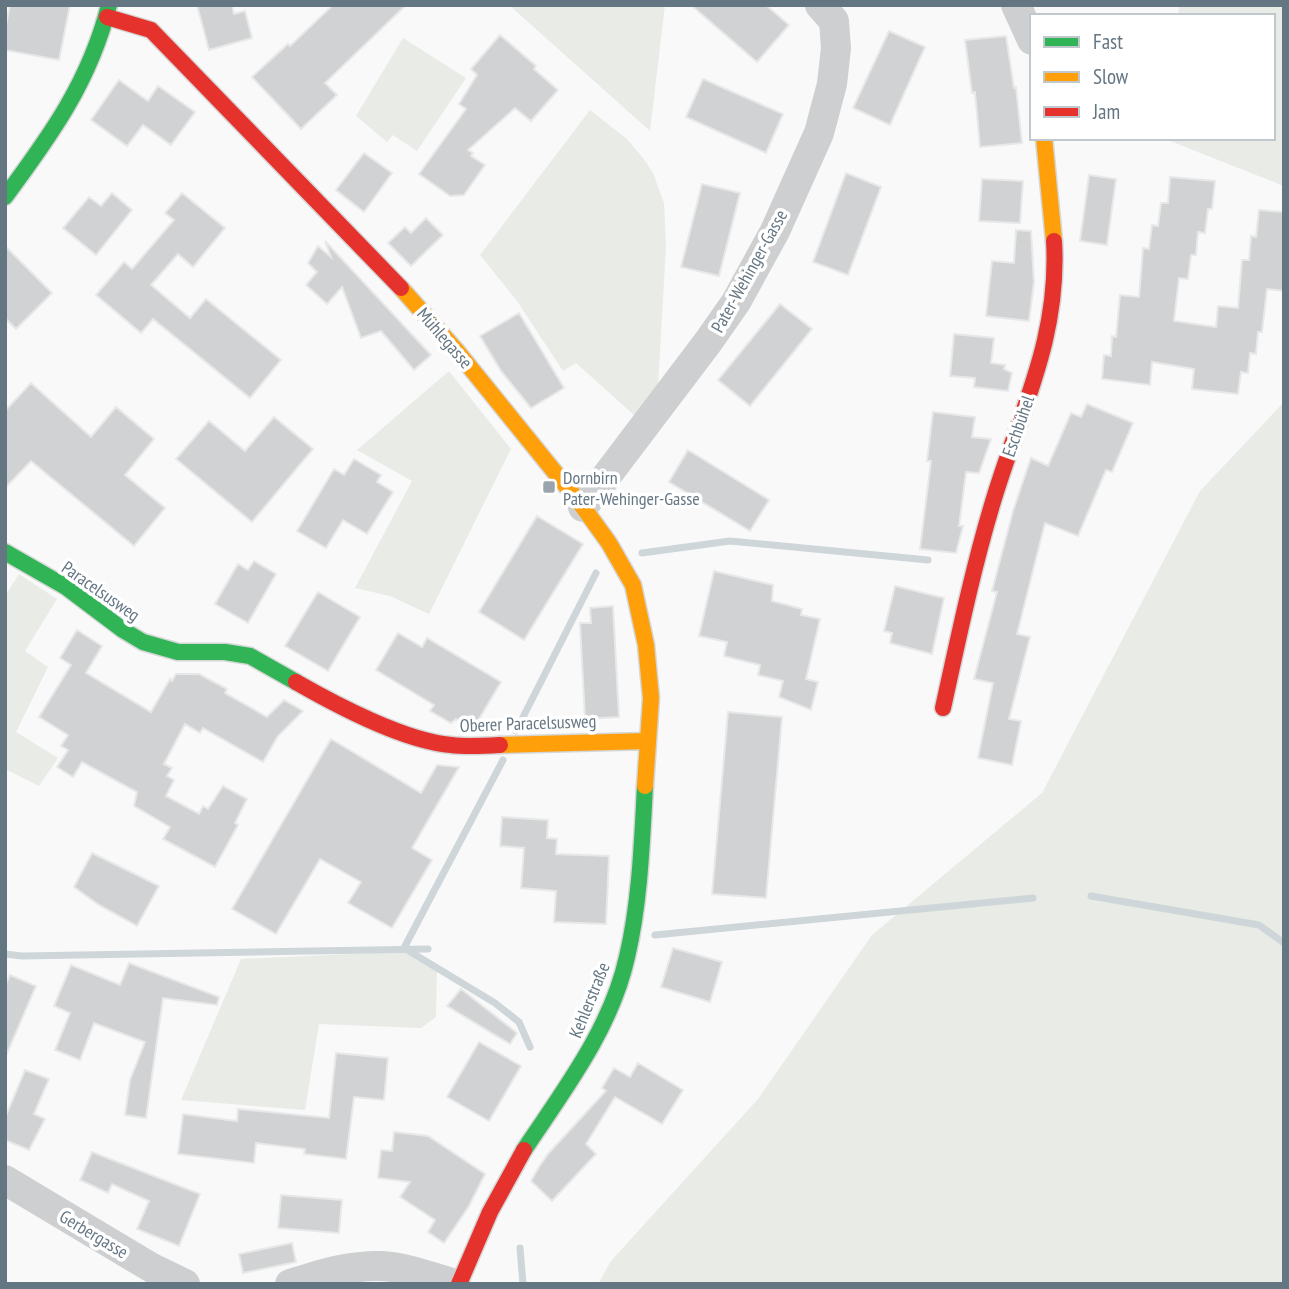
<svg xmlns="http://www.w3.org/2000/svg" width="1289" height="1289" font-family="'PT Sans Narrow',sans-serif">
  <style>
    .green { fill: #e8ebe6 }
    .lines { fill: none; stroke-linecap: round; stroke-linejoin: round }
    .stream { stroke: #ced6d9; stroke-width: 7 }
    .building { fill: #d0d2d3; stroke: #e8e8e8; stroke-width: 2 }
    .fast-casing { stroke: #d5d6d7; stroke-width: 19 }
    .slow-casing { stroke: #d5d6d7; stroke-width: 19 }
    .jam-casing { stroke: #d5d6d7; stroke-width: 19 }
    .street { stroke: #cecfd0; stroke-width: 30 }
    .fast { stroke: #30b455; stroke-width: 16 }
    .slow { stroke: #ff9f0a; stroke-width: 16 }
    .jam { stroke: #e5322d; stroke-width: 16 }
    .poi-dot { fill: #99a4ac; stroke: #fff; stroke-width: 2.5 }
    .labels { text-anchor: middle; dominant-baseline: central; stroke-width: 7; stroke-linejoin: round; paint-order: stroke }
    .street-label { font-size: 18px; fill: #657683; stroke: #fff }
    .poi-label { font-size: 18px; fill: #657683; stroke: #fff; text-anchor: start }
  </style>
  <rect width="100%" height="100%" fill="#f9f9f9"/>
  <path class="green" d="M509 5H665L650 131Z
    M1179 5H1284V186L1170 141V138H1273V16H1178Z
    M403 38 466 78 417 151 393 135 387 142 356 116Z
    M590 110 627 139 643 158 653 173 664 203 666 246 658 386 635 416 576 363 563 371 517 301 480 255Z
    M449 371 511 449 429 614 390 596 355 588 412 481 357 450Z
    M1284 402V1284H598L611 1261 758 1099 872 935 1042 793 1200 491Z
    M19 574 57 599 25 651 48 667 16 732 58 758 39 786 5 769V596Z
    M393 952 412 953 437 966 436 1017 421 1028 319 1024 305 1110 181 1100 241 959Z"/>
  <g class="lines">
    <path class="stream" d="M642 553 730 541 928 560
      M516 731 596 573
      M503 760 404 948 495 1003 519 1022 530 1047
      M1091 896 1259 925 1284 943
      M655 935 1033 898
      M5 954 22 956 428 949
      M520 1248 523 1284"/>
  </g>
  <path class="building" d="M10 5H70L59 60 5 50V30Z
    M197 5H232L234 14 245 11 252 38 209 50Z
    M333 5H406L325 83 337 95 301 129 252 77 288 44 290 46Z
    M691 5H766L789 25 757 62Z
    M889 31 925 47 890 125 853 108Z
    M500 35 536 66 534 69 558 90 531 121 515 108 468 150 473 153 471 156 485 165 464 195 450 196 419 174 466 109 459 104 477 75 471 69Z
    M1006 36 1014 88 1016 87 1022 143 980 147 975 92 972 93 965 40Z
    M703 79 783 114 766 153 686 117Z
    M119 80 148 101 158 86 195 112 171 145 143 125 127 146 91 120Z
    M364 153 392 173 364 212 336 190Z
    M846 173 881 187 848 275 813 262Z
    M1089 175 1116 179 1107 245 1080 241Z
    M1170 177 1215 181 1212 209H1208L1205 233 1198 232 1196 255H1191L1188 279 1179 278 1174 321 1216 327 1218 306 1238 308 1242 260H1249L1251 236 1256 237 1259 210 1284 212V291L1267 289 1262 332H1258L1256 354 1250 353 1248 373 1241 372 1238 394 1192 389 1194 369 1152 362 1150 385 1102 379 1104 355 1111 356 1112 336 1116 337 1120 295 1139 297 1143 248 1149 249 1152 225 1158 226 1161 203H1168Z
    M982 179 1023 181 1020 223 979 221Z
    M702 184 740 193 719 276 681 267Z
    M112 193 132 210 96 255 63 228 89 197 101 206Z
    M182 193 225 228 193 267 178 254 151 285 190 318 206 299 281 360 250 398 153 319 141 333 96 295 124 262 132 269 174 220 165 213Z
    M426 218 443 235 411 266 388 243 405 227 411 233Z
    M1016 230 1031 231 1034 282 1029 321 986 316 992 261 1014 263Z
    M325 241 431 355 414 370 381 331 361 338 342 287 327 304 306 285 317 272 308 263 318 246 331 257Z
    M5 246 52 293 16 329 5 318Z
    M780 304 812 329 750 406 718 380Z
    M519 313 564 388 531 408 501 371 480 336Z
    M954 334 994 338 991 363 1005 365 1004 369 1012 373 1008 391 974 387 975 378 950 376Z
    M31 383 91 437 116 407 154 439 125 475 165 508 134 546 31 461 5 488V411Z
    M1087 404 1133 423 1112 472 1106 470 1078 536 1045 523 1017 634 1030 637 1009 719 1021 721 1012 765 978 758 993 683 974 679 997 592 992 591 1013 511 1031 458 1048 466 1071 413 1081 417Z
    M933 412 975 417 972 437 991 439 979 473 966 472 959 526H963L956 553 920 549 931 461H927Z
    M274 417 313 449 252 522 176 459 209 421 245 451Z
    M688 450 769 500 750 531 669 482Z
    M354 459 381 475 377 482 393 492 367 534 343 520 326 548 297 531 334 469 344 475Z
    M537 516 583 544 524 640 479 612Z
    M254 561 276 574 248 623 215 604 238 564 248 570Z
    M714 571 773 585 772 601 802 609 801 615 820 619 806 679 818 682 811 710 779 697 783 681 758 675 760 665 724 656 727 642 699 636Z
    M895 586 944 598 932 654 890 643 892 633 884 631Z
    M318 592 360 617 328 671 285 646Z
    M613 606 619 717 585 719 580 623H591L590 608Z
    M77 630 102 646 86 673 151 712 170 679 172 681 176 674H199L227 689 225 693 267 717 284 700 303 711 278 736 263 762 203 728 200 733 185 724 164 764 172 768 167 776 174 780 166 796 199 814 203 806 208 809 223 786 247 799 235 823 238 825 215 867 163 839 170 827 134 806 137 792 82 762 73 777 57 767 68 750 61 746 68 735 39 717 71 665 60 658Z
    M398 633 422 647 427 638 501 682 476 724H464L456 719 451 723 430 711 434 705 376 670Z
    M728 712 782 717 766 898 712 894Z
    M331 739 421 793 437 765 459 767 412 848 432 860 392 928 348 903 361 882 320 859 276 934 232 909Z
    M502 817 548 820 547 838 557 839 556 854 609 856 606 924 554 922 556 891 521 888 524 848 500 846Z
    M92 853 159 886 137 926 99 905 74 887Z
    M673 948 722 962 710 1002 661 987Z
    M129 963 219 997 217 1005 163 998 146 1118 125 1115 130 1080 145 1042 94 1023 80 1060 55 1050 70 1013 54 1006 71 965 120 985Z
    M10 975 36 986 5 1058V986Z
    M461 989 517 1033 510 1044 447 1006Z
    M479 1042 521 1066 489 1121 447 1097Z
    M336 1053 388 1058 384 1100 354 1097 346 1159 304 1154 305 1149 256 1143 254 1163 178 1154 183 1114 237 1121 238 1109 329 1118Z
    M638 1063 683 1090 662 1124 615 1097 586 1144 596 1154 552 1201 531 1181 539 1167 548 1154 606 1091 602 1088 614 1068 630 1077Z
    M25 1070 49 1079 34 1114 45 1119 29 1150 5 1140V1118Z
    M394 1132 428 1136 485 1174 469 1206 444 1243 428 1232 435 1220 400 1197 410 1182 378 1178 381 1150 392 1151Z
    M92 1152 200 1194 179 1246 137 1229 149 1201 112 1184 108 1193 80 1180Z
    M281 1195 342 1200 339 1233 278 1228Z
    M292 1243 296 1262 243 1273 239 1254Z"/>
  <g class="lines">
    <g class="fast-casing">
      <path id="fast" d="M5 197C51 135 90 81 109 5
        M5 552 66 587 123 630 143 642 178 652H225L250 656 296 682
        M524 1150C564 1090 611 1029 627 957 640 902 642 842 645 786"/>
    </g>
    <g class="slow-casing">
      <path id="slow" d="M1044 138 1054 241
        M401 288 456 350 583 507 609 543 633 585 646 645 651 698 645 786
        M500 745 648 741"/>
    </g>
    <g class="jam-casing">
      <path id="jam" d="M107 17 151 30 401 288
        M296 682C336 705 405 741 451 745 467 747 483 746 500 745
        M943 708C958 640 972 572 992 505 1019 413 1060 340 1054 241
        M459 1284 490 1212 524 1150"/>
    </g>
    <path class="street" d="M1016 5 1032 40
      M583 507 708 342 736 302 775 231 819 133 832 84 836 48 834 21 820 5
      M5 1180 152 1268 185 1284
      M290 1284C320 1275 349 1265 381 1266 406 1267 431 1277 455 1284"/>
    <use href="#fast" class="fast"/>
    <use href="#slow" class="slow"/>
    <use href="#jam" class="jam"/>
  </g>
  <rect class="poi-dot" x="542" y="480" width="14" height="14" rx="3.5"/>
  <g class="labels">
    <g class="street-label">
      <text transform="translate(749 271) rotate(-61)">Pater-Wehinger-Gasse</text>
      <text transform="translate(445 338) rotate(49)">Mühlegasse</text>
      <text transform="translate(1018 426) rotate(-71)">Eschbühel</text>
      <text transform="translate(101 591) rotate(35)">Paracelsusweg</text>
      <text transform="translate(528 723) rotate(-2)">Oberer Paracelsusweg</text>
      <text transform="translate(589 1000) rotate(-68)">Kehlerstraße</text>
      <text transform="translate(94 1234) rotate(31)">Gerbergasse</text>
    </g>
    <g class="poi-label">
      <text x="563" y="477">Dornbirn<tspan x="563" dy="21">Pater-Wehinger-Gasse</tspan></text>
    </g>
  </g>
  <rect width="1289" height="1289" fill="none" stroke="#657683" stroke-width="14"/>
  <rect x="1030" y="14" width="245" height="126" fill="#ffffff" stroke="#c1c8cd" stroke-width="2"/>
  <rect x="1044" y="37" width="35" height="10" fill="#30b455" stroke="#c1c8cd" stroke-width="2"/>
  <text x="1093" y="49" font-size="21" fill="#657683">Fast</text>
  <rect x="1044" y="72" width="35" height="10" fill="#ff9f0a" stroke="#c1c8cd" stroke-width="2"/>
  <text x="1093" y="84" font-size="21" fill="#657683">Slow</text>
  <rect x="1044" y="107" width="35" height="10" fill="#e5322d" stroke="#c1c8cd" stroke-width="2"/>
  <text x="1093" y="119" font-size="21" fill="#657683">Jam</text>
</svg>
